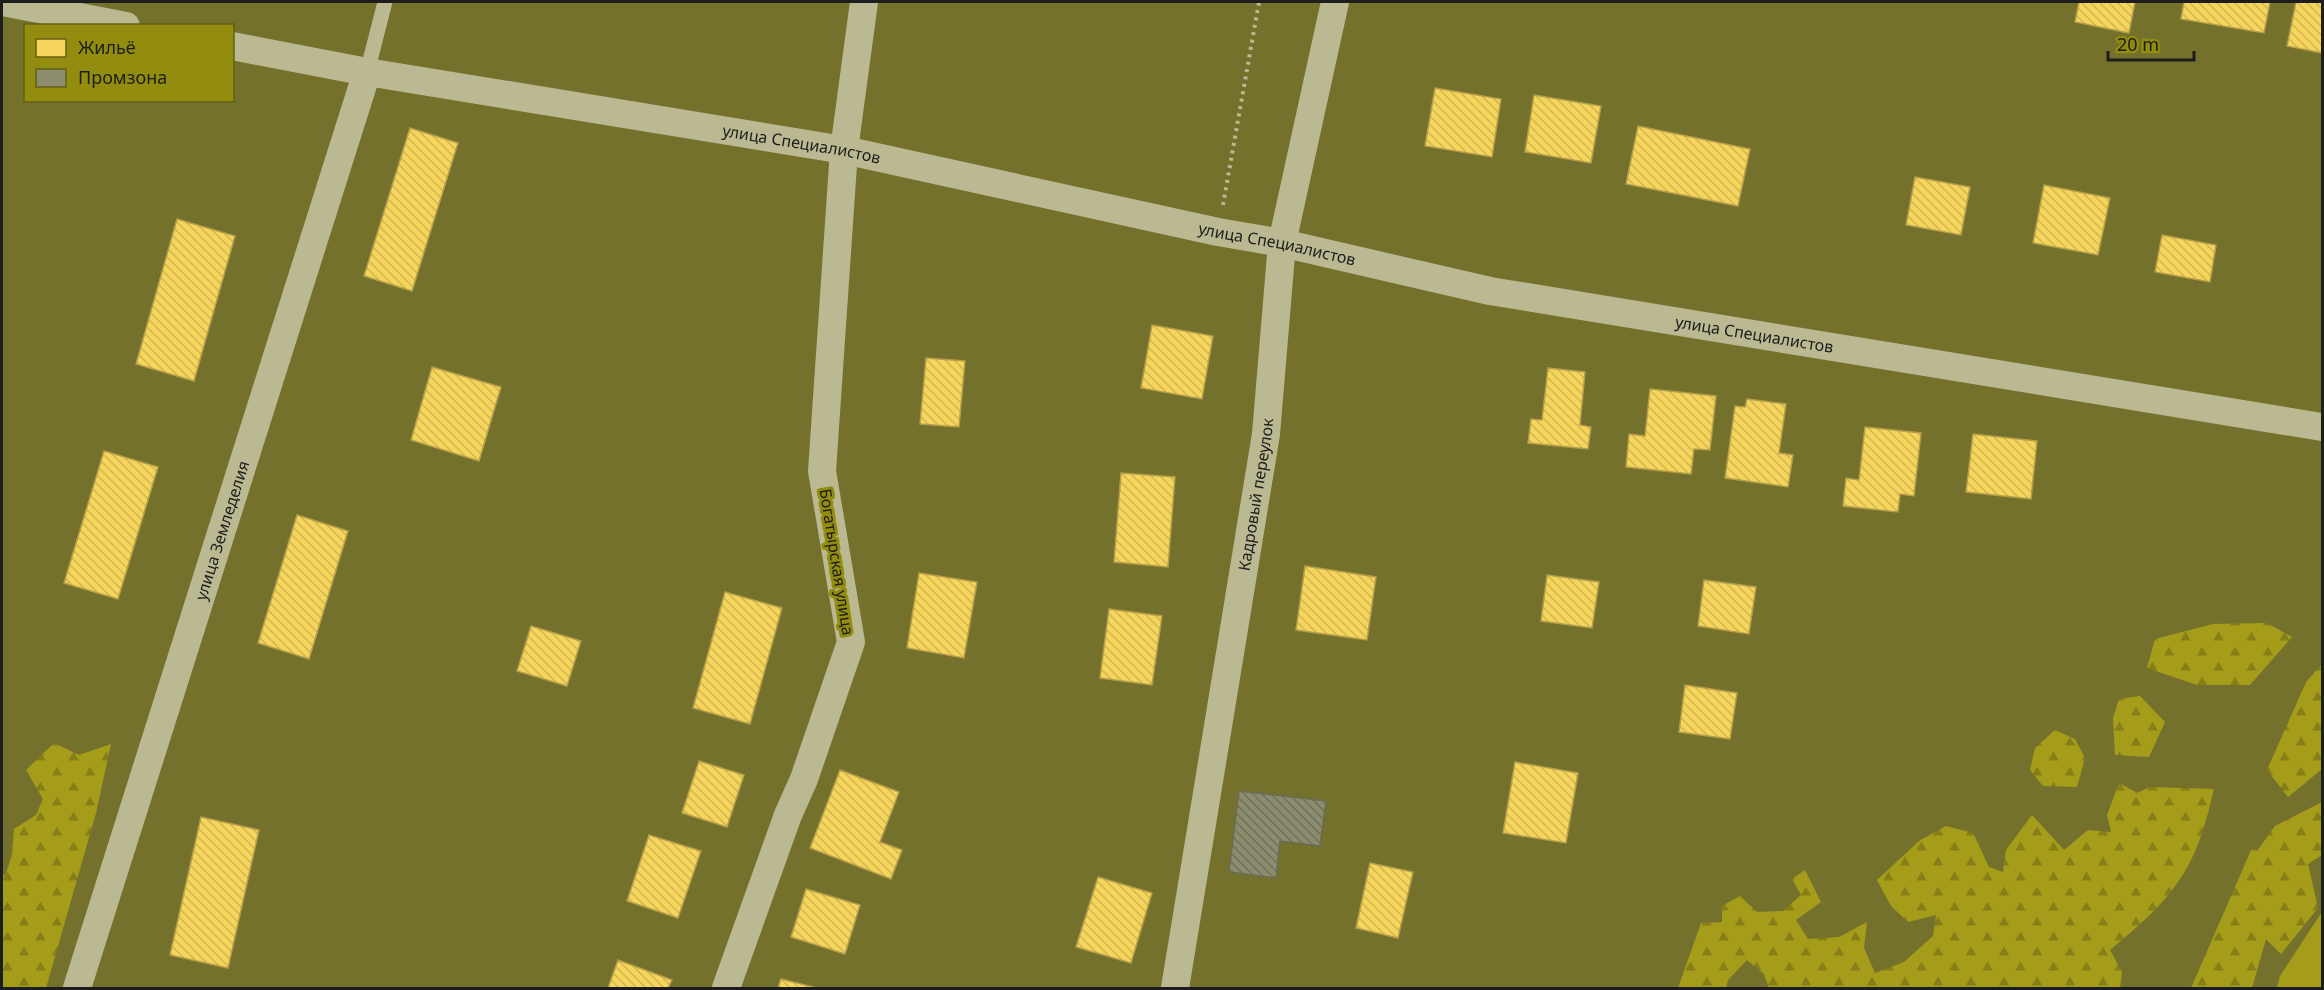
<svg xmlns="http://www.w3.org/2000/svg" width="2324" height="990" font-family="'Noto Sans',sans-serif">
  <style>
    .forest { fill: url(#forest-firs) }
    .garden { fill: #a59d1a }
    .homes { fill: url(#homes-back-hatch); stroke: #b59e49; stroke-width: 1.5 }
    .industry { fill: url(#industry-back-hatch); stroke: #6b6b56; stroke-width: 1.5 }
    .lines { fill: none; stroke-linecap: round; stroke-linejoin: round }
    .path { stroke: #bbb991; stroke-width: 4; stroke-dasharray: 3 4.5; stroke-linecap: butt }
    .service { stroke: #bbb991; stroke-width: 15 }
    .minor { stroke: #bbb991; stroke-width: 28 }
    .labels { text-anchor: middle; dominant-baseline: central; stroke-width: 6; stroke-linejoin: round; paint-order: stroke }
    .street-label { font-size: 16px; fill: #1d1d1d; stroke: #928c0f }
  </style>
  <defs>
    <pattern id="forest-firs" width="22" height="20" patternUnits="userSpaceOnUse" patternTransform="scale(1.5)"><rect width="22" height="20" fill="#a59d1a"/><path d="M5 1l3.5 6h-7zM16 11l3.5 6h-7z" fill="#867f17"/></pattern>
    <pattern id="homes-back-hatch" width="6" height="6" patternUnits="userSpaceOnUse" patternTransform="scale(1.5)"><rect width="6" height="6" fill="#f6d55c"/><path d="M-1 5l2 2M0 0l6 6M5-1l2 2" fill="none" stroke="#d2b650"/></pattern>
    <pattern id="industry-back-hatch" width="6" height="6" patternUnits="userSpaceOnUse" patternTransform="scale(1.5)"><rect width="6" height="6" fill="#8c8c6e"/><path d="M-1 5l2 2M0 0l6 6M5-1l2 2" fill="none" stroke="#72725a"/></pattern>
  </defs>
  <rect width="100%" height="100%" fill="#74712d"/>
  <path class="forest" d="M2267 623 2292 637 2250 685H2197L2147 668 2155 639 2213 624Z
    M2322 664V769L2288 797 2267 770 2306 682Z
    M2140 696 2165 722 2149 757 2115 755 2113 718 2119 699Z
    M2055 730 2075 739 2085 758 2077 787 2043 786 2030 770 2035 748Z
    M54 743 79 755 111 744 96 813 46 988H2V873L5 876 12 855 14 829 36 815 43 799 26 770Z
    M2119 783 2137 793 2150 787 2214 789C2207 818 2199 850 2182 876 2164 905 2136 928 2110 950L2122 972 2120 988H1769L1764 974 1747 960 1728 980 1726 988H1678L1701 923 1722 922V906L1740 896 1757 912 1783 911 1801 895 1792 879 1805 870 1821 902 1796 920 1808 939 1839 937 1867 922 1864 948 1875 973 1904 962 1933 936 1936 915 1908 922 1891 906 1877 880 1919 841 1946 826 1973 833 1989 867 2003 872 2006 850 2032 815 2064 850 2088 830 2111 832 2107 815Z
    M2322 802V855L2308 864 2318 908 2281 954 2266 939 2252 988H2191L2252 848 2257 851 2275 826Z"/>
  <path class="garden" d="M2322 912V988H2277L2280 976Z"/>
  <path class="homes" d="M2079 2H2135L2129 33 2075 22Z
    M2184 2H2270L2264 33 2181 19Z
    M2296 2H2322V53L2287 46Z
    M1435 88 1501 99 1492 157 1425 146Z
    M1534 95 1601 106 1591 163 1525 152Z
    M1638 126 1750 149 1738 206 1626 184Z
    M410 128 458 143 412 291 364 276Z
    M1915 177 1970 187 1961 235 1906 225Z
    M2044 185 2110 198 2098 255 2033 243Z
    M177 219 235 236 194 381 136 364Z
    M2162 235 2216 245 2210 282 2155 272Z
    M1152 325 1213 336 1202 399 1141 388Z
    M926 358 965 361 959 427 920 424Z
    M432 367 501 387 479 461 411 440Z
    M1548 368 1585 372 1580 425 1591 427 1588 449 1528 443 1531 419 1542 420Z
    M1650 389 1716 396 1710 450 1694 449 1691 474 1626 467 1629 434 1645 436Z
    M1747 399 1786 404 1779 453 1793 455 1788 487 1725 478 1735 406 1745 407Z
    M1865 427 1921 433 1914 496 1900 494 1898 512 1843 506 1846 478 1859 480Z
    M1973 434 2037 441 2031 499 1966 492Z
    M104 451 158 467 118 599 64 583Z
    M1121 473 1175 477 1168 567 1114 562Z
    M297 515 348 531 309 659 258 643Z
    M1305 566 1376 577 1367 640 1296 630Z
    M919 573 977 582 964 658 907 648Z
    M1547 575 1599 582 1592 628 1541 621Z
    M1704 580 1756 587 1749 634 1698 626Z
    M725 592 782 608 750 724 693 708Z
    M1109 609 1162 616 1152 685 1100 678Z
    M531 626 581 641 567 686 517 671Z
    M1685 685 1737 693 1730 739 1679 732Z
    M699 761 744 775 727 827 682 813Z
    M1515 762 1578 773 1566 843 1503 833Z
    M840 770 899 792 880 842 902 850 891 879 810 848Z
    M201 817 259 830 228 968 170 955Z
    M649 835 701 851 678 918 627 901Z
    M1370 863 1413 872 1398 938 1356 928Z
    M1098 877 1152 893 1131 963 1076 947Z
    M806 889 860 905 845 954 791 937Z
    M618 960 672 980 668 988H608Z
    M781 979 817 988H778Z"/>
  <path class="industry" d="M1239 791 1326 801 1320 846 1280 841 1276 878 1229 872Z"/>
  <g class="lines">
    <path class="path" d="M1223 205 1259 2"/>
    <path class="service" d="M367 72 385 2"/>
    <g class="minor">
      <path d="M2 2 126 26"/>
      <path id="s1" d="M232 46 367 72 844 150 1218 232 1282 243 1490 291 2322 427"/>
      <path id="s2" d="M77 988 367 72"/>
      <path d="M726 988 788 815 804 779 851 642 822 471 844 150 864 2"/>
      <path id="s3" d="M1175 988 1266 434 1282 243 1335 2"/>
    </g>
  </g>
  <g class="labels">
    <g class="street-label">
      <text stroke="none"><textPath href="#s1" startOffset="578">улица Специалистов</textPath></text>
      <text stroke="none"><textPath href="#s1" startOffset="1064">улица Специалистов</textPath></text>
      <text stroke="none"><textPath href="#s1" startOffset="1550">улица Специалистов</textPath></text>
      <text stroke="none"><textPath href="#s3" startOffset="500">Кадровый переулок</textPath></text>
      <text stroke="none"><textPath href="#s2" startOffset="480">улица Земледелия</textPath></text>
      <text transform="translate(837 562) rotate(81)">Богатырская улица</text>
    </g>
  </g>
  <rect width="2324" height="990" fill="none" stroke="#1d1d1d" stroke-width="6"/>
  <rect x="24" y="24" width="210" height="78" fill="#928c0f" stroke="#636015" stroke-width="1.5"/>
  <rect x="36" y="39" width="30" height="18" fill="#f6d55c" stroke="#636015" stroke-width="1.5"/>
  <text x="78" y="54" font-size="18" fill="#1d1d1d">Жильё</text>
  <rect x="36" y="69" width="30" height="18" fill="#8c8c6e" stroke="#636015" stroke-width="1.5"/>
  <text x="78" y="84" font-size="18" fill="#1d1d1d">Промзона</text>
  <path d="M2108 51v9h86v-9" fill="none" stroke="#1d1d1d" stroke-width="3"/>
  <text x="2117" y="51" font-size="18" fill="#1d1d1d" stroke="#928c0f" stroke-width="4.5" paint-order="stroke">20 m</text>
</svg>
